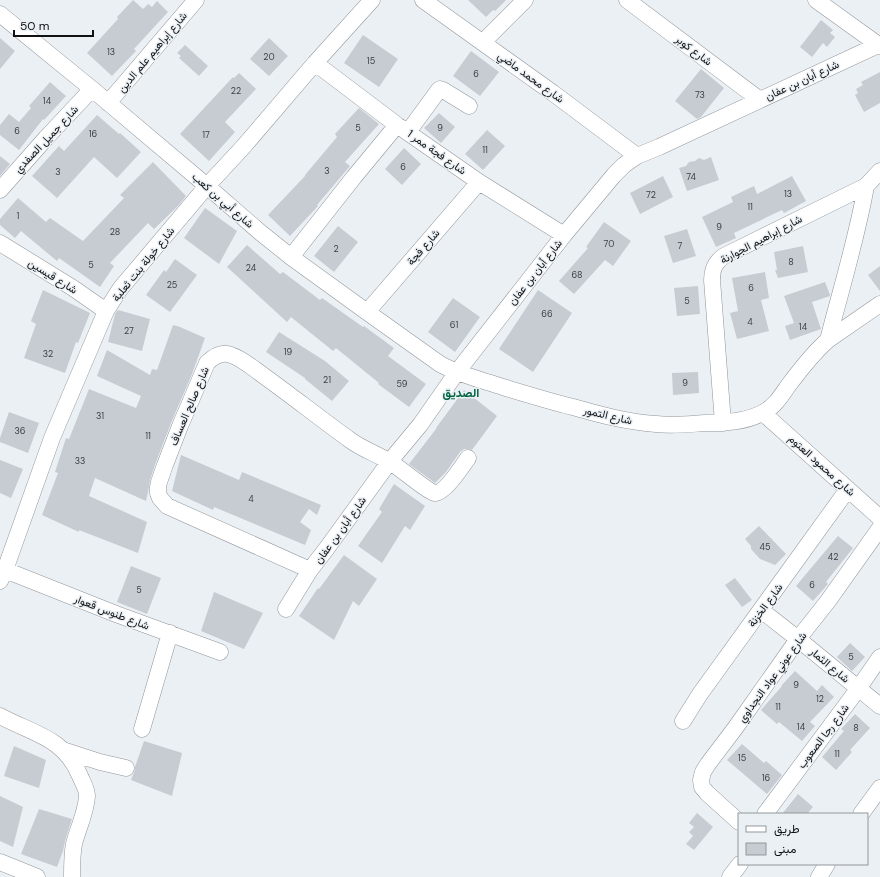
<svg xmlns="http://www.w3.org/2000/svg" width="880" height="877" font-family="'DM Sans',Vazirmatn,sans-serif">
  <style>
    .building { fill: #c6ccd1 }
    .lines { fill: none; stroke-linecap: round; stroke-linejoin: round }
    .minor-casing { stroke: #91969b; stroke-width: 17 }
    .minor { stroke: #fff; stroke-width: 16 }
    .labels { text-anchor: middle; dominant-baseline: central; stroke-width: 3; stroke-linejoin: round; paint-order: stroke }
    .number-label { font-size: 9px; fill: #3d4042 }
    .street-label { font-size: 11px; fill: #0f1112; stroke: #ebf0f5 }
    .neighbourhood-label { font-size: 12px; font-weight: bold; fill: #006340; stroke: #ebf0f5 }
  </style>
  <rect width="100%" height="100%" fill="#ebf0f5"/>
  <path class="building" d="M133 0 143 9 148 4 152 7 157 1 168 12 134 49 136 51 112 76 87 53 118 19 117 17Z
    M468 0H506L495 11 493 10 486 17Z
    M821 20 833 30 830 33 835 37 827 47 823 43 812 57 800 47Z
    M363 35 398 59 379 87 344 63Z
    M0 38 15 51 0 69Z
    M269 38 288 56 269 76 250 59Z
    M185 45 208 66 199 76 179 58 181 56 177 53Z
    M471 51 499 72 480 96 453 76Z
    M701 69 724 88 701 117 697 119 675 101Z
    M880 72V103L864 112 855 95 858 93 856 89 863 85 861 82Z
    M239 73 256 89 225 122 235 132 209 161 180 134 233 77 234 78Z
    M50 82 66 96 44 120 43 119 19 150 0 135V125L9 114 19 122 31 108 29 106Z
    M359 108 379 124 345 162 350 166 317 205 318 206 290 236 268 215 305 176V175L337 137 335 134Z
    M439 113 455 127 441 143 424 128Z
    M97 115 119 134 120 133 141 152 117 178 94 157 57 198 32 176 59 146 64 151Z
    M487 130 505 146 483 170 465 154Z
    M404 148 421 164 402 185 385 169Z
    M0 156 10 164 0 176Z
    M711 157 719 180 687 191 679 168 686 166 689 162 695 161 699 158 704 160Z
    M153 162 186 196 179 205 154 229 148 223 110 263 114 266 100 287 59 258 57 261 21 231 15 238 0 225V219L18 198 46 222 50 218 83 241 124 198 120 195Z
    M663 176 673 197 640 214 630 193Z
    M792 176 806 201 784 213 782 210 734 233 736 238 716 247 702 217 733 202 731 197 754 186 757 194Z
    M205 208 237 231 219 264 184 238Z
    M604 222 631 241 613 266 605 260 574 294 559 281 588 248 586 247Z
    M338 226 358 242 334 272 314 256Z
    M687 229 696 256 673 263 664 236Z
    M247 245 280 274 283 272 320 300 322 298 363 327 364 326 394 348 388 356 426 384 409 407 378 384 379 383 336 348 333 351 291 317 287 322 227 267Z
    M803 246 808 272 778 278 775 270H777L774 252Z
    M175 259 197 275 170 312 146 295 164 270 166 272Z
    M880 266V291L868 275Z
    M765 272 769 298 761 300 769 331 737 339 730 313 738 311 732 278Z
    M825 282 830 295V296L812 302 821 329 790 340 785 326 794 323 784 296Z
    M698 286 700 314 677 316 674 288Z
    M43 290 90 313 78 343 76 342 65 373 24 358 36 324 31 321Z
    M538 290 572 313 533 372 499 349Z
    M453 298 480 317 455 352 428 332Z
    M118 310 150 319 142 351 108 342 115 314Z
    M173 325 180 327 205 338 192 374 171 423 156 462 150 480 148 492 146 501 95 478 89 496 147 522 138 553 79 530V532L42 515 58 473 55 472 66 438 69 439 89 389 136 408 141 396 97 376 107 350 150 375 152 369 157 370Z
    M279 332 325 361 349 381 332 401 305 379V378L266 352Z
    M698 372 699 393 673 395 672 373Z
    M464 390 497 416 472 450 468 449H464L460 452 446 472 435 483 409 464 436 429V428Z
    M9 412 39 423 28 453 0 442V438Z
    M181 455 239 480 242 472 321 505 317 515 309 509 300 522 311 530 305 545 214 507 213 510 172 491Z
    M0 460 23 469 11 498 0 493Z
    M394 484 425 506 410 530 405 526 382 563 358 546 382 512 379 509Z
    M759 526 786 554 775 565 760 559 751 549V546L745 539Z
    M838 536 853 548 826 582 828 584 813 601 796 586Z
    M344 555 377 579 359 606 353 601 334 640 299 616 318 588 319 589Z
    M131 566 161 578 147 614 117 602Z
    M735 578 752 600 742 607 725 585Z
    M214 592 263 613 244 649 201 631Z
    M850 643 865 657 852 671 837 657Z
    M795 671 817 691 822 685 834 697 810 722 815 726 802 741 779 722 777 724 761 710 782 686H781Z
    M855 714 870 728 850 750 852 752 836 770 822 757 844 731 841 729Z
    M144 741 182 753 172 796 131 780 135 770V767Z
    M742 744 764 763 766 761 782 775 767 794 727 760Z
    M14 746 46 760 39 788 4 776Z
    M798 794 813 807 807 814H782Z
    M0 796 23 807 13 847 0 841Z
    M39 809 72 819 65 841 63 851 57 867 21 854Z
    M697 813 713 827 694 850 686 844 693 836 689 832 694 827 689 823Z"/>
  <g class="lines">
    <g class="minor-casing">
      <path id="minor" d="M423 0 553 93 637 156
        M627 0 760 100
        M816 0 880 46
        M0 14 92 89 207 186 261 233 291 257 367 312 440 364C460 375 482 380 503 387 526 394 549 401 573 407 601 415 627 422 656 424 672 426 689 424 705 423 724 423 747 422 764 412 775 406 781 396 788 386 800 370 813 353 828 340L880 304
        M483 42 525 0
        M315 63 397 125 479 182 564 235
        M108 103 196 0
        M408 132 438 91 440 89 443 90 469 106
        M0 190 46 138 92 89
        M0 243 73 288 106 311
        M291 257 354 177 397 125
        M367 312 479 182
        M828 340C841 289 857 238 866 186
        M763 413 880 518
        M723 423 712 280C712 269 715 262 724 256L866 186 880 171
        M5 570 116 614 220 652
        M310 570 167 506 160 498 158 493V487L159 482 165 465 180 426 207 363C213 357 221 351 231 355 243 359 254 369 264 376 293 397 321 419 350 440 362 449 377 454 390 462 399 467 428 492 435 493 445 493 463 465 468 458
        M0 581 5 570 52 438 106 311 120 289 207 186 244 146 315 63 372 0
        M286 609 310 570 327 548 390 461 420 425 457 372 564 235 614 175 624 165 637 156 659 147 878 45
        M761 610 798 639 880 706
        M0 716C33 734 64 737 80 776 83 783 87 789 87 796 86 813 78 828 74 844 72 854 72 866 72 877
        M683 721 700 694 848 489
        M142 729 170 633
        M63 750 100 762 126 768
        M765 814 858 689 880 657
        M861 814 880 788
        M739 822 707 793 702 787 701 780 703 772 708 764 736 727 798 639 828 601 880 528
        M0 862 37 877
        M730 877 740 864
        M819 877 827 864"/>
    </g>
    <use href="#minor" class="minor"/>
  </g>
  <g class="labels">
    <g class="number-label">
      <text x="111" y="52">13</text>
      <text x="269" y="57">20</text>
      <text x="371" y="61">15</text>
      <text x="476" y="74">6</text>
      <text x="236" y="91">22</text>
      <text x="700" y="95">73</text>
      <text x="47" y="101">14</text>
      <text x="358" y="128">5</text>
      <text x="440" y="128">9</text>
      <text x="17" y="131">6</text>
      <text x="93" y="134">16</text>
      <text x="206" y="135">17</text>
      <text x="485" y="150">11</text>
      <text x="403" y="167">6</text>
      <text x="327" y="171">3</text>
      <text x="58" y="172">3</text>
      <text x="691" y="177">74</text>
      <text x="788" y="194">13</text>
      <text x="651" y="195">72</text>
      <text x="750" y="207">11</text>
      <text x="18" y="216">1</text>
      <text x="719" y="227">9</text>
      <text x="115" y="232">28</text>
      <text x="609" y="244">70</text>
      <text x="680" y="246">7</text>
      <text x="336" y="249">2</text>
      <text x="791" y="262">8</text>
      <text x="91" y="265">5</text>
      <text x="251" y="268">24</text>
      <text x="577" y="275">68</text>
      <text x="172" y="285">25</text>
      <text x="751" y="288">6</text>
      <text x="687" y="301">5</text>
      <text x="547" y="314">66</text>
      <text x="750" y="322">4</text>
      <text x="454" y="325">61</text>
      <text x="803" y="327">14</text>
      <text x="129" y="331">27</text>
      <text x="288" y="352">19</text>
      <text x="48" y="354">32</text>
      <text x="327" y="380">21</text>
      <text x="685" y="383">9</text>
      <text x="402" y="384">59</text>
      <text x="100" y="416">31</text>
      <text x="20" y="431">36</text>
      <text x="148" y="436">11</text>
      <text x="80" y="461">33</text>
      <text x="251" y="499">4</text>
      <text x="765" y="547">45</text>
      <text x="833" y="557">42</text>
      <text x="812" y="585">6</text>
      <text x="139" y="590">5</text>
      <text x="851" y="657">5</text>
      <text x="796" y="685">9</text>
      <text x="820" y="699">12</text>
      <text x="778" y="707">11</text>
      <text x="801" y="727">14</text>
      <text x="856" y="728">8</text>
      <text x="837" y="754">11</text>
      <text x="742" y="758">15</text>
      <text x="766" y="778">16</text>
    </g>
    <g class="street-label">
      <text transform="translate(694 50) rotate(37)">شارع كوبر</text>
      <text transform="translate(152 52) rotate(-50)">شارع إبراهيم علم الدين</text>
      <text transform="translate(531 77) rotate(36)">شارع محمد ماضي</text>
      <text transform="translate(802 80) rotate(-25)">شارع أبان بن عفان</text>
      <text transform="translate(46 139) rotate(-47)">شارع جميل الصفدي</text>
      <text transform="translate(437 152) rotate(35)">شارع فجة ممر 1</text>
      <text transform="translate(223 200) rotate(41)">شارع أبي بن كعب</text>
      <text transform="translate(761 239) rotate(-28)">شارع إبراهيم الجوارنة</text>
      <text transform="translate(423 247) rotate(-49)">شارع فجة</text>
      <text transform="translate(143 264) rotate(-51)">شارع خولة بنت ثعلبة</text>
      <text transform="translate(535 272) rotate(-52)">شارع أبان بن عفان</text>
      <text transform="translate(53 276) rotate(32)">شارع قيسين</text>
      <text transform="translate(189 406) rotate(-67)">شارع صالح العساف</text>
      <text transform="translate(608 415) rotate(13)">شارع التمور</text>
      <text transform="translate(822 465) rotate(42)">شارع محمود العتوم</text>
      <text transform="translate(340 530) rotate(-54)">شارع أبان بن عفان</text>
      <text transform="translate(765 605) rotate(-54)">شارع الخزنة</text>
      <text transform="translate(112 612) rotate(21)">شارع طنوس قعوار</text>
      <text transform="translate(830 665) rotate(40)">شارع الثمار</text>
      <text transform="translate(772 677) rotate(-54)">شارع عوني عواد النجداوي</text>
      <text transform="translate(823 736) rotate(-53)">شارع رجا الصعوب</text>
    </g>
    <g class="neighbourhood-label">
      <text x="461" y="393">الصديق</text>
    </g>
  </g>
  <rect x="738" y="813" width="130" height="52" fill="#ebf0f5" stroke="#93979a"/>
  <rect x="746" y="826" width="20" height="6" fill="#ffffff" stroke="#93979a"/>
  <text x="774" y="833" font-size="12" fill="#0f1112">طريق</text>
  <rect x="746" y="843" width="20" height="12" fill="#c6ccd1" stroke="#93979a"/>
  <text x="774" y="853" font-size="12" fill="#0f1112">مبنى</text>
  <path d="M14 30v6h79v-6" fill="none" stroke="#0f1112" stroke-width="2"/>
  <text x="20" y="30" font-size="12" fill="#0f1112" stroke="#ebf0f5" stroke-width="3" paint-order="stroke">50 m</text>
</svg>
